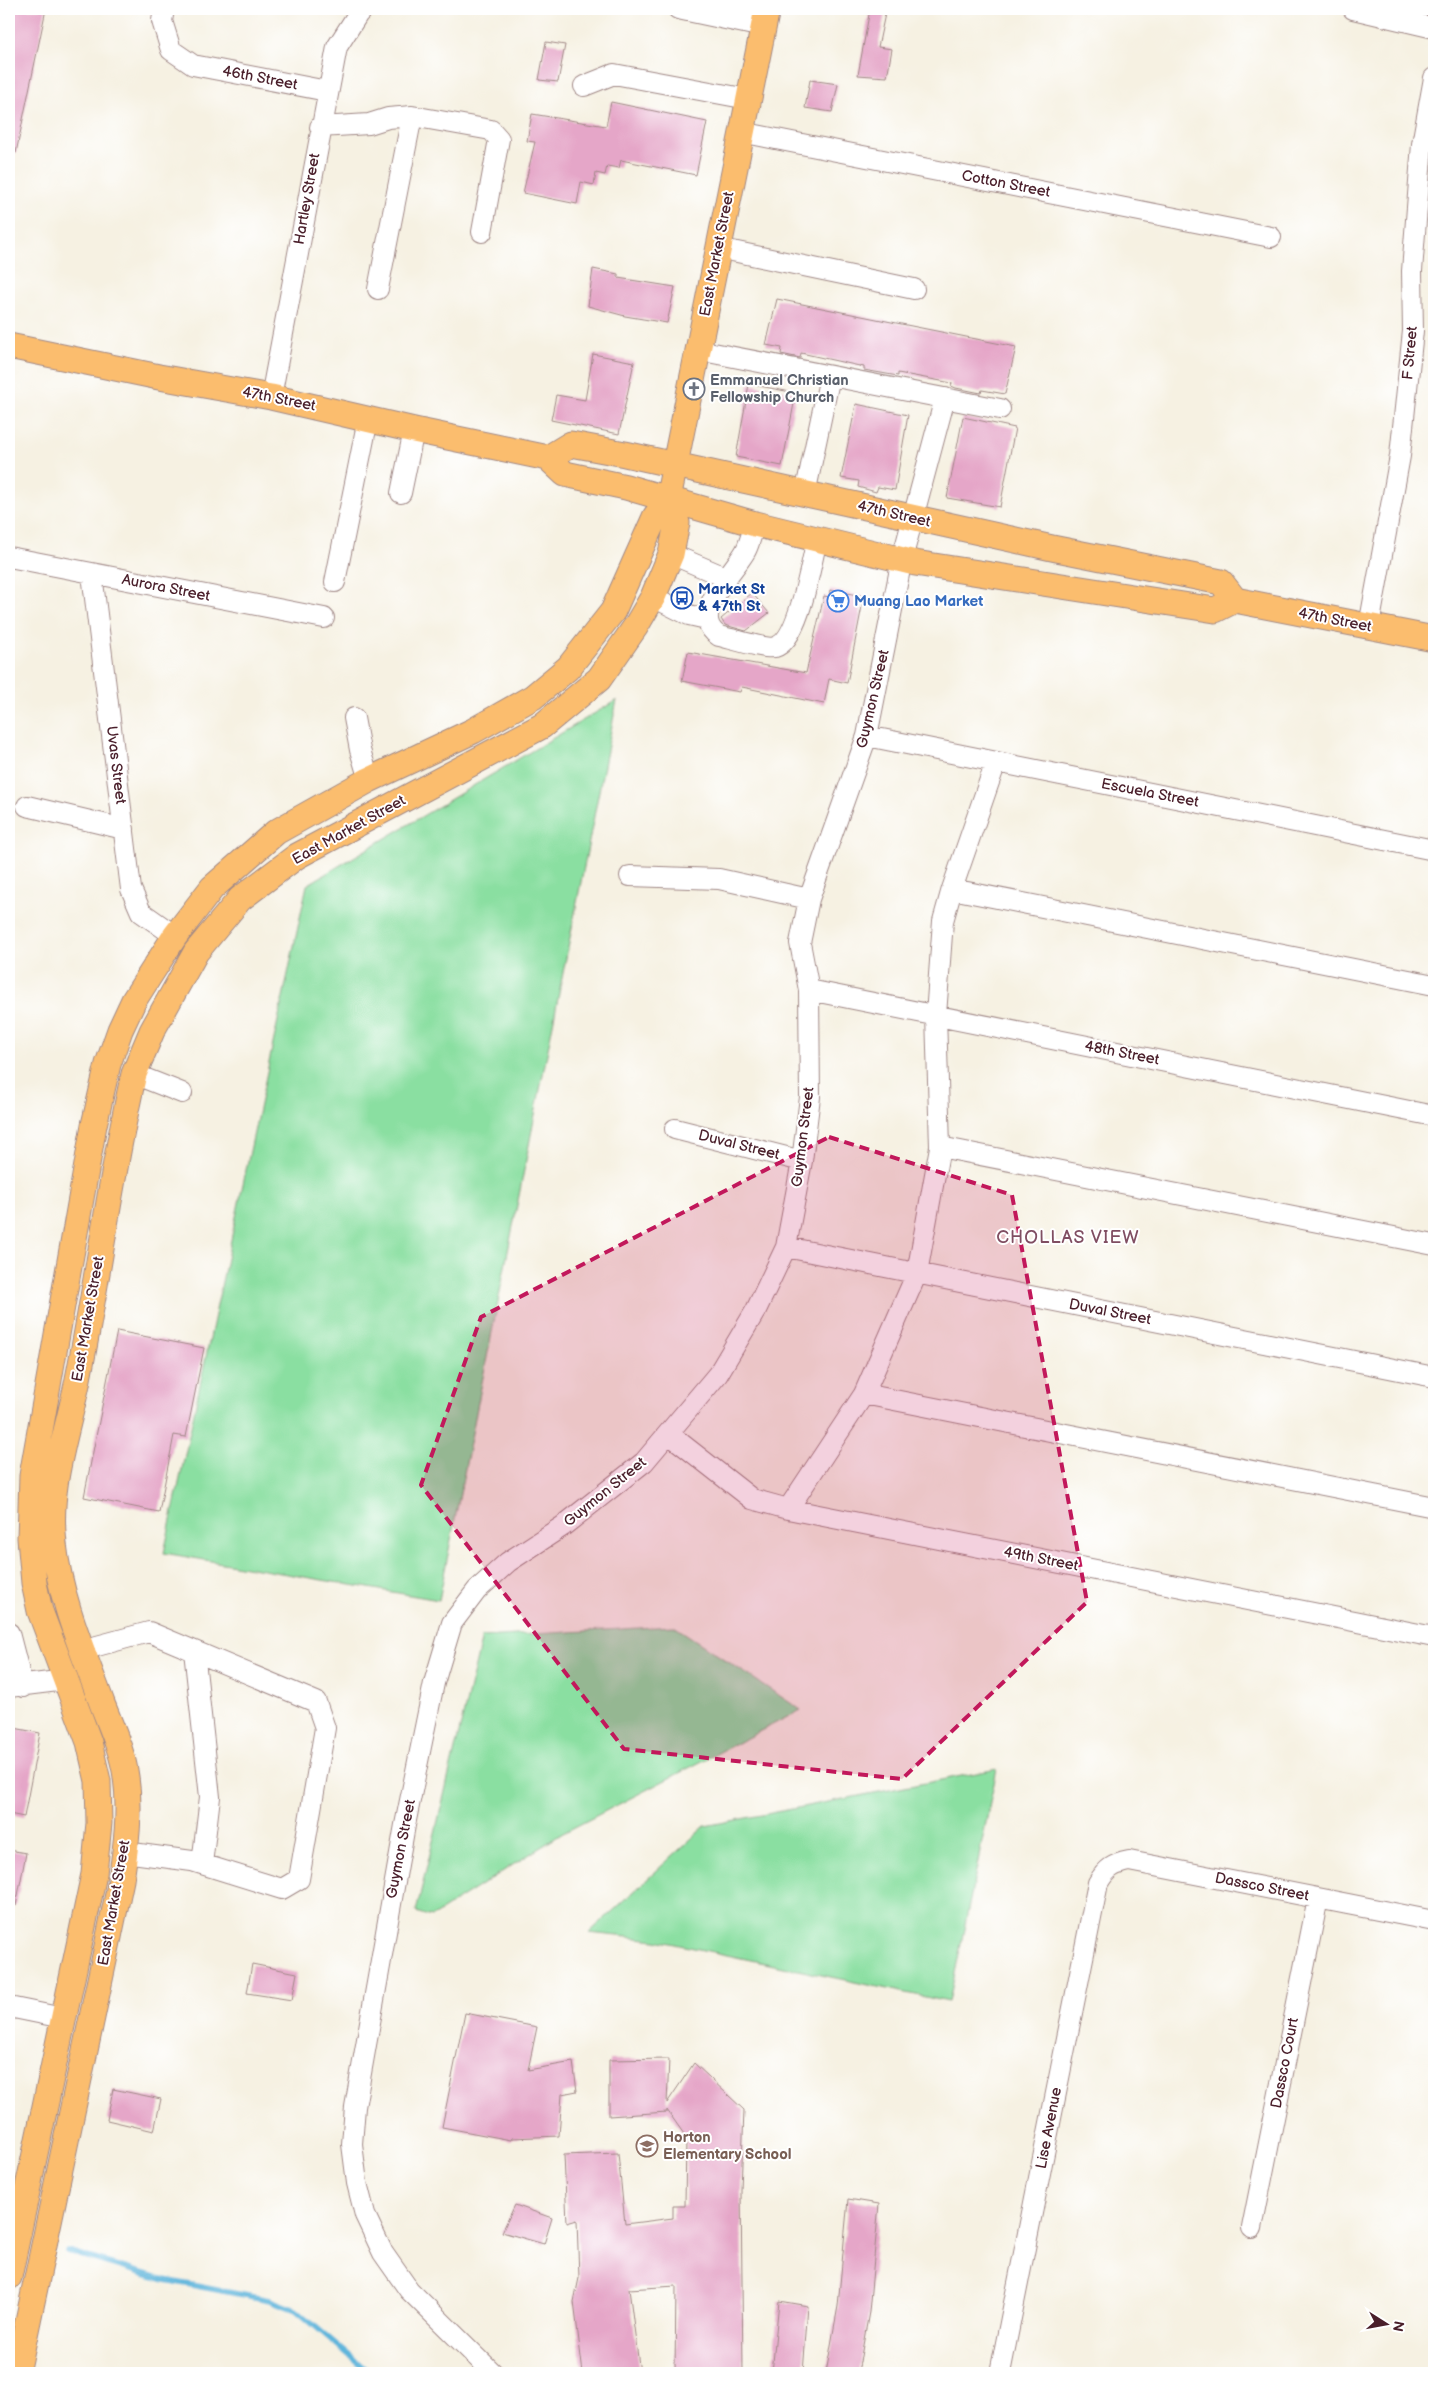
<svg xmlns="http://www.w3.org/2000/svg" width="1443" height="2382" font-family="'Balsamiq Sans',sans-serif">
  <style>
    .green { fill: #8adfa1; stroke: #6a7f66 }
    .lines { fill: none; stroke-linecap: round; stroke-linejoin: round }
    .stream { stroke: #5fb5db; stroke-width: 5.5 }
    .building { fill: #e5a6c8 }
    .minor-casing { stroke: #a08886; stroke-width: 22 }
    .major-casing { stroke: #a08886; stroke-width: 27 }
    .minor { stroke: #fff; stroke-width: 20 }
    .major { stroke: #fbbd6e; stroke-width: 25 }
    .marked { fill: #c2185b; fill-opacity: 0.2; stroke: #c2185b; stroke-width: 4; stroke-dasharray: 10 6; stroke-linejoin: round }
    .labels { text-anchor: middle; dominant-baseline: central; stroke-width: 4; stroke-linejoin: round; paint-order: stroke }
    .street-label { font-size: 15px; fill: #4a1f2b; stroke: #fff }
    .worship-label { font-size: 15px; font-weight: bold; fill: #5b616d; stroke: #fff; text-anchor: start }
    .transit-label { font-size: 15px; font-weight: bold; fill: #164399; stroke: #fff; text-anchor: start }
    .shop-label { font-size: 15px; font-weight: bold; fill: #366cbe; stroke: #fff; text-anchor: start }
    .education-label { font-size: 15px; font-weight: bold; fill: #785e54; stroke: #fff; text-anchor: start }
    .quarter-label { font-size: 18px; letter-spacing: 1px; fill: #804e62; stroke: #fff }
  </style>
  <rect width="100%" height="100%" fill="#fff"/>
  <filter id="ink" filterUnits="userSpaceOnUse"><feTurbulence type="fractalNoise" baseFrequency=".02" numOctaves="2"/><feDisplacementMap in="SourceGraphic" scale="10" xChannelSelector="R" yChannelSelector="G"/><feConvolveMatrix kernelMatrix="1 2 1 2 8 2 1 2 1" color-interpolation-filters="sRGB"/></filter>
  <filter id="wash" filterUnits="userSpaceOnUse"><feTurbulence type="fractalNoise" baseFrequency=".0096" numOctaves="4" result="noise"/><feDisplacementMap in="SourceGraphic" scale="20" xChannelSelector="R" yChannelSelector="G"/><feGaussianBlur stdDeviation="1.12" result="paint"/><feColorMatrix in="noise" values="0 0 0 0 0 0 0 0 0 0 0 0 0 0 0 0 0 1.4 0 .05"/><feComposite in="paint" operator="in"/></filter>
  <g filter="url(#wash)">
    <rect width="100%" height="100%" fill="#f6f1e2"/>
    <path class="green" d="M617 700 439 1600 164 1553 307 885Z
      M674 1626 801 1710 563 1833 431 1917 416 1912 482 1637Z
      M997 1769 949 2002 656 1940 589 1933 705 1826Z"/>
    <g class="lines">
      <path class="stream" d="M67 2251 165 2280 270 2300 296 2310 370 2373"/>
    </g>
    <g id="blocks">
      <path class="building" d="M11 9H46L16 153 9 152Z
        M870 9H886L878 47 892 49 887 77 858 75Z
        M546 42 565 45 558 82 539 80Z
        M810 80 838 84 832 112 805 108Z
        M611 102 707 122 696 175 621 160 619 168 607 166 605 175 596 173 594 185 581 182 577 204 523 193 535 142 527 141 532 114 606 126Z
        M593 269 618 274V278L675 287 667 323 625 316 588 306Z
        M777 299 1016 347 1005 394 982 390 981 393 956 388 951 386 952 383 898 373V376L864 370V367L801 353 800 358 781 354 782 348 766 345Z
        M593 354 634 362 619 434 551 420 556 395 585 400Z
        M749 384 796 393 782 466 736 457Z
        M856 404 908 415 895 490 878 487 876 492 858 487 859 481 841 478Z
        M963 417 1015 428 1000 507 947 498Z
        M830 590 864 596 847 683 829 679 824 704 742 687 740 692 682 681 688 652 806 673 824 596 829 597Z
        M752 593 769 613 746 631 725 625 721 619Z
        M117 1331 204 1348 186 1437 174 1435 159 1512 84 1497Z
        M9 1727 40 1733 24 1817 9 1814Z
        M9 1850 26 1853 16 1906 9 1905Z
        M252 1964 297 1973 292 2000 247 1993Z
        M465 2013 537 2027 528 2070 573 2062 577 2091 562 2094 559 2136 512 2138 511 2140 442 2127Z
        M669 2059 667 2103 694 2063 744 2110 741 2190 743 2373H675L676 2286 629 2289 640 2373H583L574 2302 579 2278 577 2220 567 2223 564 2155 618 2153 625 2224 673 2218V2206H685L686 2137 667 2110V2112L609 2116V2060Z
        M113 2089 161 2099 154 2131 107 2120Z
        M848 2199 879 2204 869 2312 858 2373H826L838 2306Z
        M515 2205 552 2218 544 2244 502 2232Z
        M779 2301 808 2306 803 2373H772Z"/>
    </g>
  </g>
  <g filter="url(#ink)">
    <use href="#blocks" fill-opacity="0" stroke="#a08886" stroke-width="1"/>
    <g class="lines">
      <g class="minor-casing">
        <path id="minor" d="M164 9 162 21 171 50 193 65 327 91
          M678 9 763 27
          M1353 9 1434 28
          M584 86 614 74 748 99
          M320 127 369 124 388 118 412 116 491 130 499 139 482 232
          M741 132 1271 237
          M718 248 914 289
          M378 289 412 116
          M698 350 1000 409
          M271 397 337 47 358 14 363 9
          M401 493 414 430
          M805 494 830 376
          M755 524C752 532 750 542 746 550 736 570 686 615 719 636 729 638 767 650 775 647 799 641 811 563 817 539
          M671 554 725 577
          M9 557 324 618
          M92 574 131 889 141 912 175 936
          M335 582 368 419
          M653 597 689 615 707 619
          M1369 626 1400 456 1413 331 1412 271 1422 144 1434 78
          M354 718 360 750 369 780
          M867 736 1434 850
          M27 806 124 829
          M630 876 719 879 809 899
          M952 889 1434 985
          M809 990 1434 1116
          M134 1074 182 1093
          M675 1129 802 1161
          M940 1147 1434 1245
          M786 1247 1434 1377
          M864 1394 1434 1507
          M669 1434 752 1499 788 1509 1434 1637
          M788 1509 864 1394 917 1273 940 1147 936 1015 943 921 952 889 996 762
          M9 1633 23 1687
          M82 1650 149 1632 316 1702 325 1728 299 1879 282 1889 192 1861 125 1852
          M194 1651 210 1797 202 1864
          M9 1687 66 1680
          M9 2007 63 2018
          M1252 2228 1318 1898
          M493 2373 409 2290 383 2253 365 2215 357 2183 352 2144 355 2107 405 1825 434 1683 452 1623 477 1590 508 1562 563 1526 644 1462 718 1374 756 1310 786 1247 802 1161 810 1097 809 990 800 943 809 899 867 736 902 559 945 398
          M1000 2373 1098 1883C1106 1869 1113 1864 1129 1861L1434 1921"/>
      </g>
      <g class="major-casing">
        <path id="major" d="M9 346 159 377 271 397 414 430 548 458 565 474 626 487 755 524 915 563 1215 610 1235 600 1434 639
          M548 458 571 444 625 454 1052 548 1221 582 1235 600
          M9 2277 94 1874 99 1823 98 1781 89 1742 40 1611 34 1583 30 1538 32 1476 94 1125 108 1064 120 1030 134 1000 175 936 212 888 276 832 369 780 473 731 533 697 568 668 613 611 655 517 668 499 767 9
          M17 2373 121 1880C126 1847 131 1811 126 1777 123 1753 112 1729 103 1706 84 1654 60 1600 54 1544 47 1489 66 1437 77 1384 98 1281 110 1176 134 1074L152 1031 196 952 240 899 297 856 542 726 599 679 636 626 653 597 671 554 677 523 668 499"/>
      </g>
      <use href="#minor" class="minor"/>
      <use href="#major" class="major"/>
    </g>
  </g>
  <path class="marked" d="M829 1137 1012 1195 1087 1602 902 1779 624 1749 421 1485 481 1317Z"/>
  <defs>
    <g id="church-ring" transform="scale(1.125)"><circle r="9.5" fill="#fff" stroke="#6b7280" stroke-width="1.5"/><path d="M-1.2-6h2.4v3.5h3.3v2.4h-3.3V6h-2.4V-.1h-3.3v-2.4h3.3Z" fill="#6b7280"/></g>
    <g id="bus-ring" transform="scale(1.125)"><circle r="9.5" fill="#fff" stroke="#1a4fb4" stroke-width="1.5"/><path d="M-5-6H5V4H4V6H2V4H-2V6H-4V4H-5ZM-3.5-4V0h7V-4ZM-3.5 1.2v1.5H-2V1.2ZM2 1.2v1.5H3.5V1.2Z" fill="#1a4fb4"/></g>
    <g id="supermarket-ring" transform="scale(1.125)"><circle r="9.5" fill="#fff" stroke="#3f7fe0" stroke-width="1.5"/><path d="M-6-5.5h2.5l.6 2H6L4.5 2H-2.5L-4.4-4H-6ZM-1.5 3.2a1.3 1.3 0 1 0 .1 0ZM3 3.2a1.3 1.3 0 1 0 .1 0Z" fill="#3f7fe0"/></g>
    <g id="school-ring" transform="scale(1.125)"><circle r="9.5" fill="#fff" stroke="#8d6e63" stroke-width="1.5"/><path d="M0-5L7-2L0 1L-7-2ZM-4 1L0 2.5L4 1V4Q0 6-4 4Z" fill="#8d6e63"/></g>
  </defs>
  <g fill-rule="evenodd">
    <use href="#church-ring" x="694" y="389"/>
    <use href="#bus-ring" x="682" y="598"/>
    <use href="#supermarket-ring" x="838" y="601"/>
    <use href="#school-ring" x="647" y="2146"/>
  </g>
  <g class="labels">
    <g class="street-label">
      <text transform="translate(260 78) rotate(11)">46th Street</text>
      <text transform="translate(1006 184) rotate(11)">Cotton Street</text>
      <text transform="translate(307 199) rotate(-80)">Hartley Street</text>
      <text transform="translate(717 254) rotate(-79)">East Market Street</text>
      <text transform="translate(1410 353) rotate(-85)">F Street</text>
      <text transform="translate(279 399) rotate(11)">47th Street</text>
      <text transform="translate(894 514) rotate(13)">47th Street</text>
      <text transform="translate(166 588) rotate(11)">Aurora Street</text>
      <text transform="translate(1335 620) rotate(11)">47th Street</text>
      <text transform="translate(873 699) rotate(-77)">Guymon Street</text>
      <text transform="translate(116 765) rotate(83)">Uvas Street</text>
      <text transform="translate(1150 793) rotate(11)">Escuela Street</text>
      <text transform="translate(349 830) rotate(-29)">East Market Street</text>
      <text transform="translate(1122 1053) rotate(11)">48th Street</text>
      <text transform="translate(803 1137) rotate(-83)">Guymon Street</text>
      <text transform="translate(739 1145) rotate(14)">Duval Street</text>
      <text transform="translate(1110 1312) rotate(11)">Duval Street</text>
      <text transform="translate(88 1319) rotate(-80)">East Market Street</text>
      <text transform="translate(605 1492) rotate(-39)">Guymon Street</text>
      <text transform="translate(1041 1559) rotate(11)">49th Street</text>
      <text transform="translate(401 1849) rotate(-79)">Guymon Street</text>
      <text transform="translate(1262 1887) rotate(11)">Dassco Street</text>
      <text transform="translate(114 1903) rotate(-80)">East Market Street</text>
      <text transform="translate(1285 2063) rotate(-79)">Dassco Court</text>
      <text transform="translate(1049 2128) rotate(-79)">Lise Avenue</text>
    </g>
    <g class="worship-label">
      <text x="710" y="380">Emmanuel Christian<tspan x="710" dy="17">Fellowship Church</tspan></text>
    </g>
    <g class="transit-label">
      <text x="698" y="589">Market St<tspan x="698" dy="17">&amp; 47th St</tspan></text>
    </g>
    <g class="shop-label">
      <text x="854" y="601">Muang Lao Market</text>
    </g>
    <g class="education-label">
      <text x="663" y="2137">Horton<tspan x="663" dy="17">Elementary School</tspan></text>
    </g>
    <g class="quarter-label">
      <text x="1068" y="1237">CHOLLAS VIEW</text>
    </g>
  </g>
  <rect width="1443" height="2382" fill="none" stroke="#fff" stroke-width="30"/>
  <g transform="translate(1386 2324) rotate(101)" stroke="#ffffff" stroke-width="4" paint-order="stroke">
  <path d="M0-4L9 19L0 12L-9 19Z" fill="#4a1f2b"/>
  <text y="-8" font-size="14" font-weight="bold" text-anchor="middle" fill="#4a1f2b">N</text>
  </g>
</svg>
